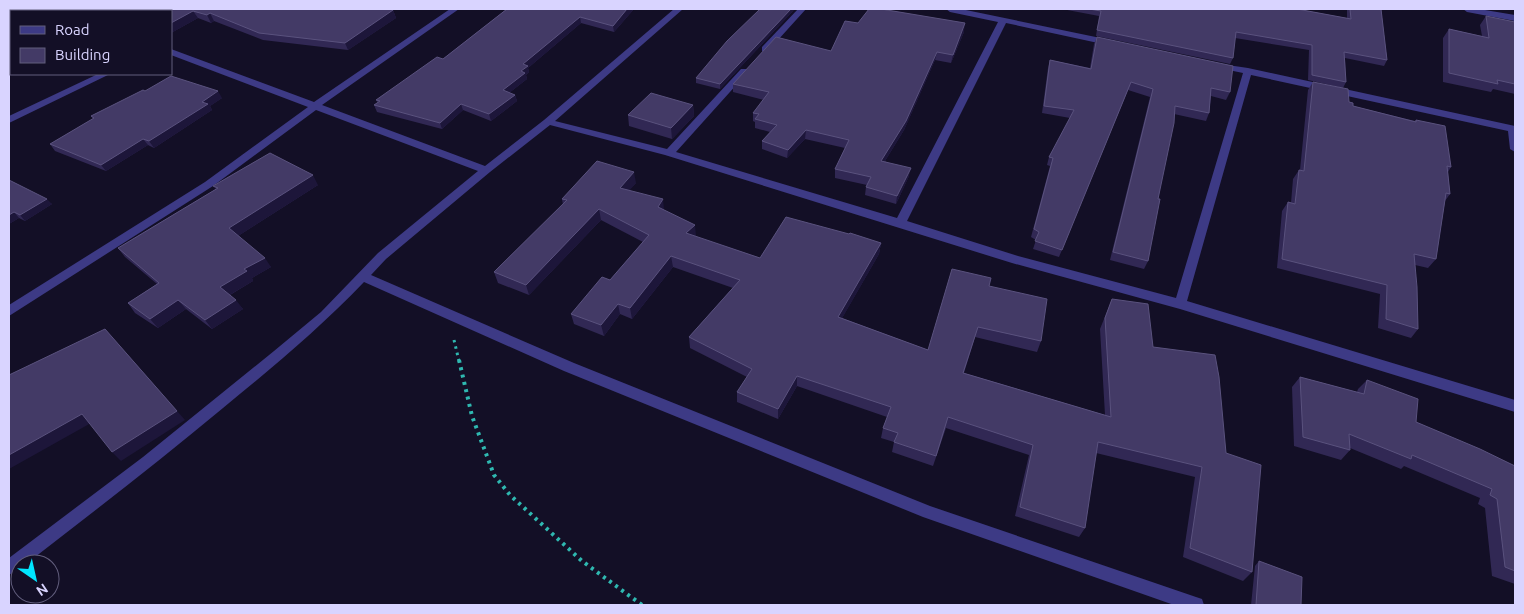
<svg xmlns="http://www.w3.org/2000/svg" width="1524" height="614" font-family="Ubuntu,sans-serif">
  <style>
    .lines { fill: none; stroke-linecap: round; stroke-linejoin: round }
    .path-far1 { stroke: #2fb8b0; stroke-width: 3; stroke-dasharray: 2.5 4; stroke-linecap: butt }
    .path { stroke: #2fb8b0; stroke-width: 4; stroke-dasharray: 3 4.5; stroke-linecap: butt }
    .street { fill: #3d3a85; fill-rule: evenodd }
    .wall { fill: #312854 }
    .shaded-wall { fill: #1d163a }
    .building { fill: #433a66; stroke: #5a527e }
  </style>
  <rect width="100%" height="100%" fill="#130f26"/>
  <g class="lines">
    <path class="path-far1" d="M454 340 459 361"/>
    <path class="path" d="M459 360 472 416 494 475 510 495 582 561 642 605"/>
    <path class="street" d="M450 9H459L322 105 485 166 544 120 674 9H683L555 121 667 149 741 69H747V73L676 152 897 218 998 22 950 12 946 9H961L1115 41 1116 43 1112 46 1006 23 907 221 1018 256 1176 298 1243 73 1214 67V63L1248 68 1515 126V152L1510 149 1508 131 1251 75 1187 301 1515 400V412L1180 309 1012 263 665 155 550 125 490 172 386 259 371 275 574 363 930 506 1196 597 1202 599 1204 605H1174L923 517 564 371 364 282C320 328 272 368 223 408 158 462 92 513 26 564H20V568L9 575V558L143 457 274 351 321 312 378 253 478 171 316 110 213 186 9 316V305L205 182 308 107 171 55V49L314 102Z
      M798 9H806L768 51H762V47Z
      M1463 9H1479L1515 15V21L1467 12Z
      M98 74H110L9 123V116Z"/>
  </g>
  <path class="wall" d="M507 9H634L614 32 581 23 528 68 529 72 526 75 527 79 509 93 515 95 517 101 491 121 463 110 442 129 377 112 374 105 378 103 376 100 443 59Z
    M760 9H794L793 11 720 89 696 83V78Z
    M1062 9H1297L1347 18V9H1381L1387 60 1384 66 1345 58 1346 82 1343 88 1308 80 1309 50 1235 38 1233 58 1230 64 1096 36 1099 16Z
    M393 10 396 18 348 50 263 40 214 21 211 23 198 18 171 33V11Z
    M11 15V39L9 37V16Z
    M1486 16 1515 22V94L1493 89 1491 92 1443 82V38L1449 29 1482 36 1480 25Z
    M858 23 964 32 951 63 935 60 904 130 885 161 909 176 896 204 865 195 866 187 867 185 835 178V169L845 148 805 139 787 158 762 149V141L770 132 755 128V122L753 121V113L764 100 733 92V84L831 51Z
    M1097 37 1230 92 1226 100 1211 96 1209 113 1206 121 1174 114 1158 199 1148 261 1144 269 1110 260 1150 97 1128 90 1059 257 1033 249 1036 240 1031 237 1050 166 1047 165 1049 157 1070 118 1042 113 1048 68 1050 60 1090 68 1094 44Z
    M1313 82 1349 102 1353 106 1415 121 1416 120 1451 167 1448 172 1450 194 1445 201 1436 259 1428 268 1415 265 1418 329 1411 338 1378 328 1380 294 1277 268 1282 211 1288 202 1291 203 1293 179 1299 170H1300L1308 90Z
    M145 91 222 98 210 106 212 110 154 148 148 145 106 171 55 151 50 144 93 119 91 116Z
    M693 105 694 116 672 139 629 126 628 115Z
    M9 180 52 204 25 221 19 218 9 224Z
    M636 183 629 190 664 210 696 236 695 237 760 258 849 234 881 243 879 254 842 318 928 350 989 286 1041 341 1037 352 975 337 964 373 1105 415 1100 329 1112 299 1153 347 1226 453 1252 572 1243 581 1183 557 1195 477 1096 453 1085 528 1079 537 1015 516 1029 455 946 428 933 466 892 452 894 442 881 438 883 428 887 417 797 386 778 419 737 402V392L747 377 690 348 689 337 733 288 673 267 632 319 620 314 604 336 574 324 571 314 610 280 643 242 601 220 529 295 498 283 494 272 563 205 562 199Z
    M318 185 238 236 271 267 252 278 253 281 230 295 243 309 212 329 186 309 158 328 135 313 128 303 157 284 125 257 118 248 216 189 213 186Z
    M1300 377 1357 392 1358 389 1367 380 1416 422 1515 466V584L1492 576 1485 508 1478 504 1480 498 1404 466 1401 469 1350 448V450L1341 460 1294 446 1292 387Z
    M1259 561 1301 605H1251L1255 566Z"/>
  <path class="shaded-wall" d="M627 9H634L614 32 613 26Z
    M791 9H794L793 11 720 89V84Z
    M393 10 396 18 348 50 345 43Z
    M193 11 198 18 171 33V23Z
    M210 13 214 21 211 23 207 15Z
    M580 17 581 23 528 68 529 72 526 75 527 79 504 97 503 90 521 71 523 64Z
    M965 23 964 32 951 63 953 55Z
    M937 52 935 60 904 130 880 169 881 161Z
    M218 91 222 98 210 106 212 110 154 148 149 141Z
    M515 95 517 101 491 121 489 114Z
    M461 104 463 110 442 129 440 123Z
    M693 105 694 116 672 139 671 128Z
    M806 130 805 139 787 158 788 150Z
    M143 139 148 145 106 171 101 165Z
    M911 168 909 176 896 204 897 196Z
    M634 172 636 183 622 199 620 188Z
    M313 175 318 185 235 238 229 228Z
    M47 199 52 204 25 221 20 215Z
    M663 199 664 210 658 207Z
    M599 209 601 220 529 295 526 285Z
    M14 212 19 218 9 224V215Z
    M695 225 696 236 687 244 686 233Z
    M881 243 879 254 837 327 838 317Z
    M671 256 673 267 632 319 630 308Z
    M265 258 271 267 252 278 253 281 226 297 220 287 244 269Z
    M178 300 186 309 158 328 150 319Z
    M236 300 243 309 212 329 205 320Z
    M618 304 620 314 604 336 601 325Z
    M105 329 185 420 121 461 112 452Z
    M797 376V386L778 419V409Z
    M82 414 91 423 9 469V455Z"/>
  <path class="building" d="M26 9H389L393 10 345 43 259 33 210 13 207 15 193 11 171 23V11H20Z
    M507 9H627L613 26 580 17 523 64 528 66 521 71 525 73 503 90 515 95 489 114 461 104 440 123 374 105 380 101 376 100 437 57 443 59Z
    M760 9H791L720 84 696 78 727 41Z
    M869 9H881L965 23 953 55 937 52 906 121 881 161 911 168 897 196 866 187 871 177 835 169 849 140 806 130 788 150 762 141 777 125 755 119 759 114 753 113 769 92 733 84 776 37 831 51 845 21 858 23Z
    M1089 9H1297L1351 19 1350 9H1381L1387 60 1344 52 1346 82 1312 75V45L1236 32 1233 58 1097 30 1101 11Z
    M11 15V34L9 33V16Z
    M1486 16 1515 22V84L1497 80 1498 84 1449 73V29L1489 38Z
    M1097 37 1233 66 1230 92 1211 88 1209 113 1175 106 1174 123 1158 199H1160L1148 261 1113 252 1153 89 1131 82 1062 250 1035 241 1039 232 1034 229 1053 158 1049 157 1074 110 1044 106 1050 60 1091 69Z
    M171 76 218 91 202 102 208 104 149 141 143 139 101 165 50 144 94 118 91 116 143 90 145 91Z
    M1313 82 1348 89 1349 102 1353 103V106L1416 122V120L1445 126 1451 167 1447 166 1450 194 1446 193 1436 259 1414 254 1417 287 1418 329 1386 319 1387 285 1282 259 1288 202 1295 204 1299 170 1304 171Z
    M651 93 693 105 671 128 628 115Z
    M270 153 313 175 229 228 265 258 244 269 247 271 220 287 236 300 205 320 178 300 150 319 128 303 159 283 118 248 218 188 213 186Z
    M597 161 634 172 620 188 663 199 658 207 695 225 686 233 760 258 786 217 849 234 850 233 881 243 838 317 928 350 952 269 991 278 989 286 1047 299 1041 341 978 327 963 373 1111 417 1105 318 1112 299 1148 304 1153 347 1215 355 1219 377 1226 453 1261 465 1252 572 1190 548 1202 467 1098 442 1085 528 1020 507 1033 445 948 417 936 456 894 442 898 433 883 428 891 407 797 376 778 409 737 392 752 369 689 337 740 280 671 256 630 308 618 304 601 325 571 314 602 277 610 280 649 235 599 209 526 285 494 272 567 200 562 199Z
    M9 180 47 199 20 215 14 212 9 215Z
    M105 329 177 411 112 452 82 414 9 455V375Z
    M1300 377 1364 394 1367 380 1418 399 1416 422 1480 449 1515 466V571L1505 567 1497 499 1490 495 1492 489 1412 455 1411 459 1349 434 1350 450 1303 437Z
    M1259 561 1302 577 1301 605H1256Z"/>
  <rect width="1524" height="614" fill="none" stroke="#d9d4ff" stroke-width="20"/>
  <rect x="10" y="10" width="162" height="65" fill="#130f26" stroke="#625e7d"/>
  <rect x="20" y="26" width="25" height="8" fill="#3d3a85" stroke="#625e7d"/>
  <text x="55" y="35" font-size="15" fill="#d9d4ff">Road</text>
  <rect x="20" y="48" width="25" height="15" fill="#433a66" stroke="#625e7d"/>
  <text x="55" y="60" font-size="15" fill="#d9d4ff">Building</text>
  <g transform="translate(35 579) rotate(146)"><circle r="24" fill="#130f26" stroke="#625e7d"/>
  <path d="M0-4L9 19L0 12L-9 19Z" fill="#00e5ff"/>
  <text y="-8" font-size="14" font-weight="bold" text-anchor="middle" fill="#d9d4ff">N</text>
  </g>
</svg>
